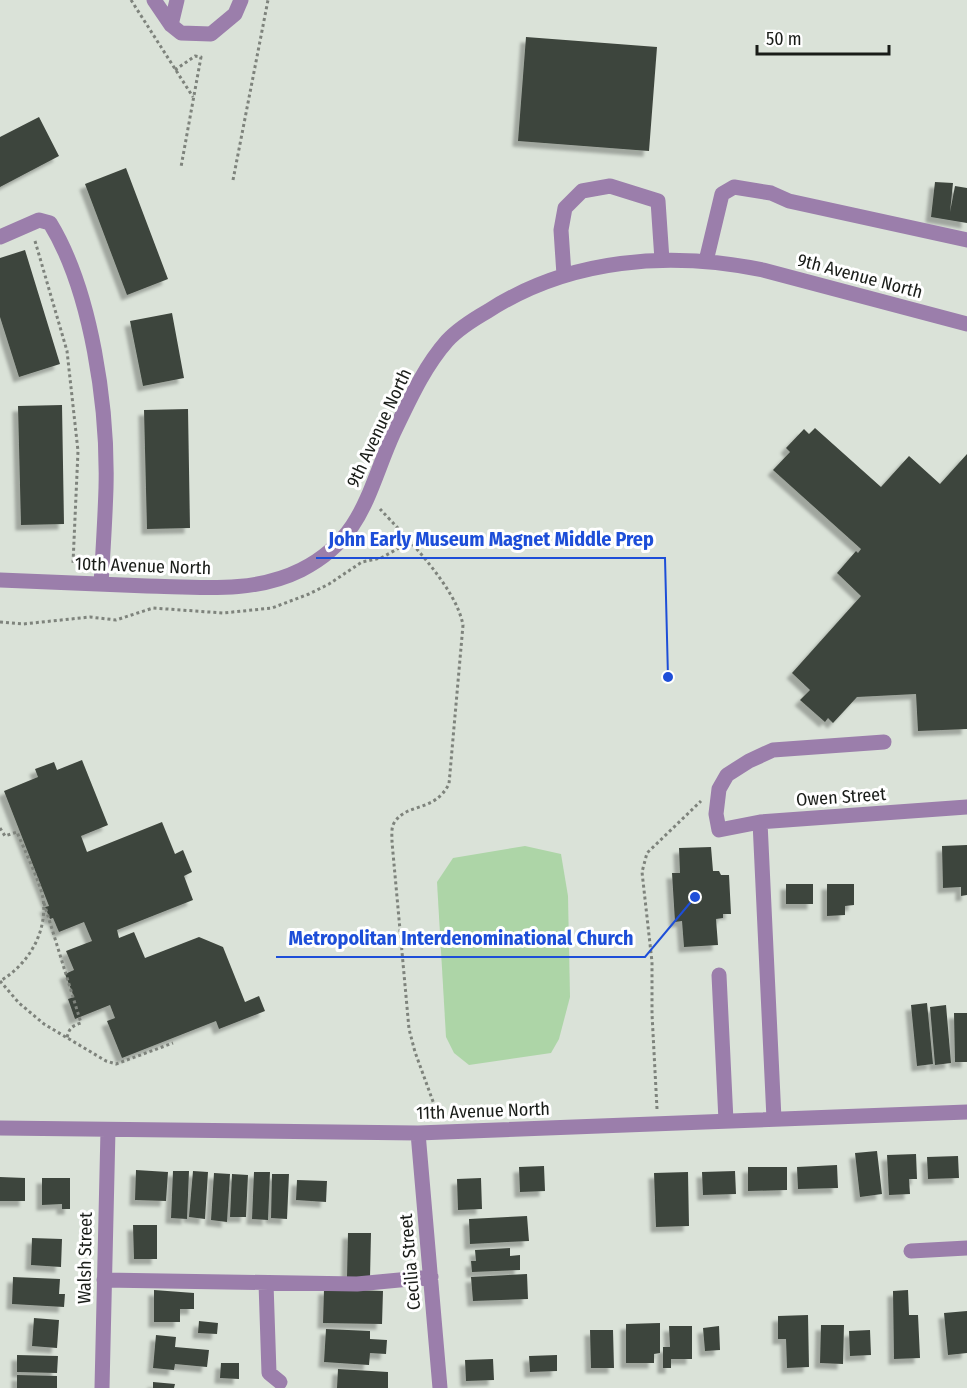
<svg xmlns="http://www.w3.org/2000/svg" width="967" height="1388" font-family="'Fira Sans Condensed',sans-serif">
  <style>
    .green { fill: #add5a7 }
    .building { fill: #3e453d; filter: url(#shadow) }
    .lines { fill: none; stroke-linecap: round; stroke-linejoin: round }
    .path { stroke: #7e837c; stroke-width: 3; stroke-dasharray: 3 3; stroke-linecap: butt }
    .minor { stroke: #9b7eab; stroke-width: 15 }
    .labels { text-anchor: middle; dominant-baseline: central; stroke-width: 6; stroke-linejoin: round; paint-order: stroke }
    .street-label { font-size: 18px; fill: #191c18; stroke: #fff }
    .leader { fill: none; stroke: #1d4ed8; stroke-width: 2 }
    .callout-dot { fill: #1d4ed8; stroke: #fff; stroke-width: 2 }
    .callout-label { font-size: 20px; text-anchor: middle; font-weight: bold; fill: #1d4ed8; stroke: #fff; stroke-width: 6; stroke-linejoin: round; paint-order: stroke }
  </style>
  <defs>
    <filter id="shadow"><feDropShadow dx="-5.5" dy="5.5" stdDeviation="1.5" flood-color="#0004"/></filter>
  </defs>
  <rect width="100%" height="100%" fill="#dae2d8"/>
  <path class="green" d="M525 846 561 854 568 896 570 997 559 1039 551 1053 469 1065 454 1053 446 1037 437 882 453 858Z"/>
  <path class="building" d="M526 37 657 47 649 151 518 141Z
    M39 117 59 156 0 187V137Z
    M126 168 168 279 127 295 85 184Z
    M935 182 953 183 950 212 955 186 967 188V223L931 217Z
    M25 250 60 364 19 377 0 317V258Z
    M172 313 184 378 143 386 130 321Z
    M62 405 64 524 21 525 18 406Z
    M188 409 190 528 147 529 144 410Z
    M815 428 881 487 909 456 940 484 967 454V729L918 731 916 694 857 697 833 723 828 718 825 722 800 700 810 690 792 673 861 596 837 573 856 551 858 553 861 549 773 470 790 452 786 448 804 429 809 434Z
    M82 760 108 825 81 836 87 852 162 822 175 854 183 850 192 872 184 876 193 900 117 930 119 938 134 932 145 958 199 937 223 947 245 1002 259 996 265 1011 219 1029 216 1021 122 1058 107 1021 115 1018 110 1005 75 1019 68 999 74 997 65 974 74 970 66 951 92 941 84 922 59 932 53 918 50 919 45 907 49 906 4 791 38 777 35 769 54 762 57 770Z
    M967 845V895L961 896V887L943 888 942 846Z
    M711 847 713 871H719L721 875H729L731 914H723V918L716 919 718 945 684 947 682 921 675 922 672 873H680L679 848Z
    M786 884H813V904H786Z
    M827 884H854V905L845 906V915L827 916Z
    M927 1003 933 1064 917 1066 911 1005Z
    M946 1005 951 1063 935 1065 930 1007Z
    M954 1013H967V1062H955Z
    M877 1151 882 1194 860 1197 855 1153Z
    M916 1154 917 1179H909L910 1194 889 1195 887 1155Z
    M958 1156 959 1178 928 1179 927 1157Z
    M837 1165 838 1188 798 1189 797 1167Z
    M544 1166 545 1191 520 1192 519 1167Z
    M748 1167H787V1190L748 1191Z
    M136 1170 168 1172 166 1201 135 1200Z
    M173 1171H189L187 1219 171 1218Z
    M193 1171 208 1172 205 1219 189 1217Z
    M735 1171 736 1194 703 1195 702 1172Z
    M254 1172H270L268 1220 252 1219Z
    M688 1172 689 1226 656 1227 654 1173Z
    M214 1173 230 1174 227 1222 211 1220Z
    M232 1174 248 1175 246 1217H230Z
    M272 1174H289L287 1219 271 1218Z
    M0 1177 25 1178V1201H0Z
    M42 1178H70V1209H62V1204L42 1205Z
    M481 1178 482 1209 458 1210 457 1179Z
    M297 1180 327 1181 326 1202 296 1200Z
    M527 1216 529 1241 470 1244 469 1219Z
    M133 1225H157V1259H134Z
    M348 1233H371L370 1278 347 1277Z
    M32 1238 62 1239 61 1267 31 1265Z
    M510 1248V1256L520 1255V1270L472 1272 471 1261H476L475 1250Z
    M527 1274 528 1299 473 1301 471 1277Z
    M13 1277 60 1279 59 1294H65L64 1307 12 1304Z
    M324 1289 383 1291 382 1324 323 1323Z
    M154 1290 194 1293V1309H180V1322H154Z
    M908 1290 909 1315H918L920 1358 894 1359 893 1291Z
    M967 1311V1353L948 1355 944 1313Z
    M808 1315 809 1367 787 1368 786 1339H778V1316Z
    M34 1318 59 1320 57 1348 32 1346Z
    M199 1321 218 1323 217 1334 198 1333Z
    M660 1323V1353L654 1354V1363H626V1324Z
    M821 1325H844L843 1364 820 1363Z
    M669 1326H692V1359H671V1368H663V1347H670Z
    M719 1326 720 1350 705 1351 703 1328Z
    M326 1329 370 1331V1339L387 1340 386 1354 370 1353 369 1365 324 1362Z
    M590 1330H613L614 1368H591Z
    M870 1330 871 1355 850 1356 849 1331Z
    M156 1335 176 1337 175 1347 209 1350 207 1367 175 1364 174 1370 153 1368Z
    M17 1355 58 1356 57 1373 17 1372Z
    M557 1355V1371L530 1372 529 1356Z
    M493 1359 494 1380 466 1381 465 1360Z
    M221 1363H239V1379L220 1378Z
    M338 1369 388 1372V1388H337Z
    M17 1375 57 1376V1388H17Z
    M153 1382 175 1384 174 1388H153Z"/>
  <g class="lines">
    <path class="path" d="M131 0 193 97
      M175 70 195 56 201 57 181 167
      M233 180 268 0
      M35 241 67 351 78 451 73 563
      M380 509C406 537 456 587 463 625L449 784C434 813 407 802 394 823 391 828 392 836 392 842L409 1029 415 1052 439 1118
      M0 622 23 624 90 617 116 620 153 608 223 613 272 608 309 594 329 584 362 562 381 558 410 542
      M0 828 5 836 17 832C24 849 40 882 43 898 48 932 28 965 0 981
      M44 903 81 1023C72 1026 69 1028 67 1038
      M0 981 19 1003 44 1024 106 1061 116 1064 173 1043
      M657 1109 652 1014V962L642 872 647 853 701 801"/>
    <path class="minor" d="M154 0 171 25 181 33 211 34 235 14 241 0
      M171 25 177 0
      M0 237 39 220 50 223C92 292 108 408 106 488 105 520 103 552 101 584
      M706 261 722 194 734 187 771 193 789 201 967 240
      M564 275 561 230 565 208 582 191 610 186 658 201 662 260
      M0 580C49 582 98 584 147 586 199 587 253 594 301 570 364 538 368 489 394 432 409 401 424 367 447 341 458 329 474 319 488 311 570 258 669 251 763 270L967 324
      M884 742 773 750 749 761 727 775 719 789 716 814 719 830 760 822 967 807
      M760 822 774 1119
      M719 975 726 1121
      M0 1128 418 1133 967 1112
      M418 1133 440 1388
      M911 1251 967 1248
      M104 1280 357 1284 431 1277
      M266 1283 269 1373 280 1382
      M102 1388 108 1130"/>
  </g>
  <g class="labels">
    <g class="street-label">
      <text transform="translate(860 276) rotate(15)">9th Avenue North</text>
      <text transform="translate(379 428) rotate(-65)">9th Avenue North</text>
      <text transform="translate(143 566) rotate(2)">10th Avenue North</text>
      <text transform="translate(841 797) rotate(-4)">Owen Street</text>
      <text transform="translate(483 1111) rotate(-2)">11th Avenue North</text>
      <text transform="translate(85 1258) rotate(-89)">Walsh Street</text>
      <text transform="translate(410 1262) rotate(-95)">Cecilia Street</text>
    </g>
  </g>
  <path class="leader" d="M668 677L665 558H316M695 897L645 957H276"/>
  <g class="callout-dot">
    <circle cx="668" cy="677" r="6"/>
    <circle cx="695" cy="897" r="6"/>
  </g>
  <g class="callout-label">
    <text x="491" y="546">John Early Museum Magnet Middle Prep</text>
    <text x="461" y="945">Metropolitan Interdenominational Church</text>
  </g>
  <path d="M757 45v9h132v-9" fill="none" stroke="#191c18" stroke-width="3"/>
  <text x="766" y="45" font-size="18" fill="#191c18" stroke="#ffffff" stroke-width="4.5" paint-order="stroke">50 m</text>
</svg>
